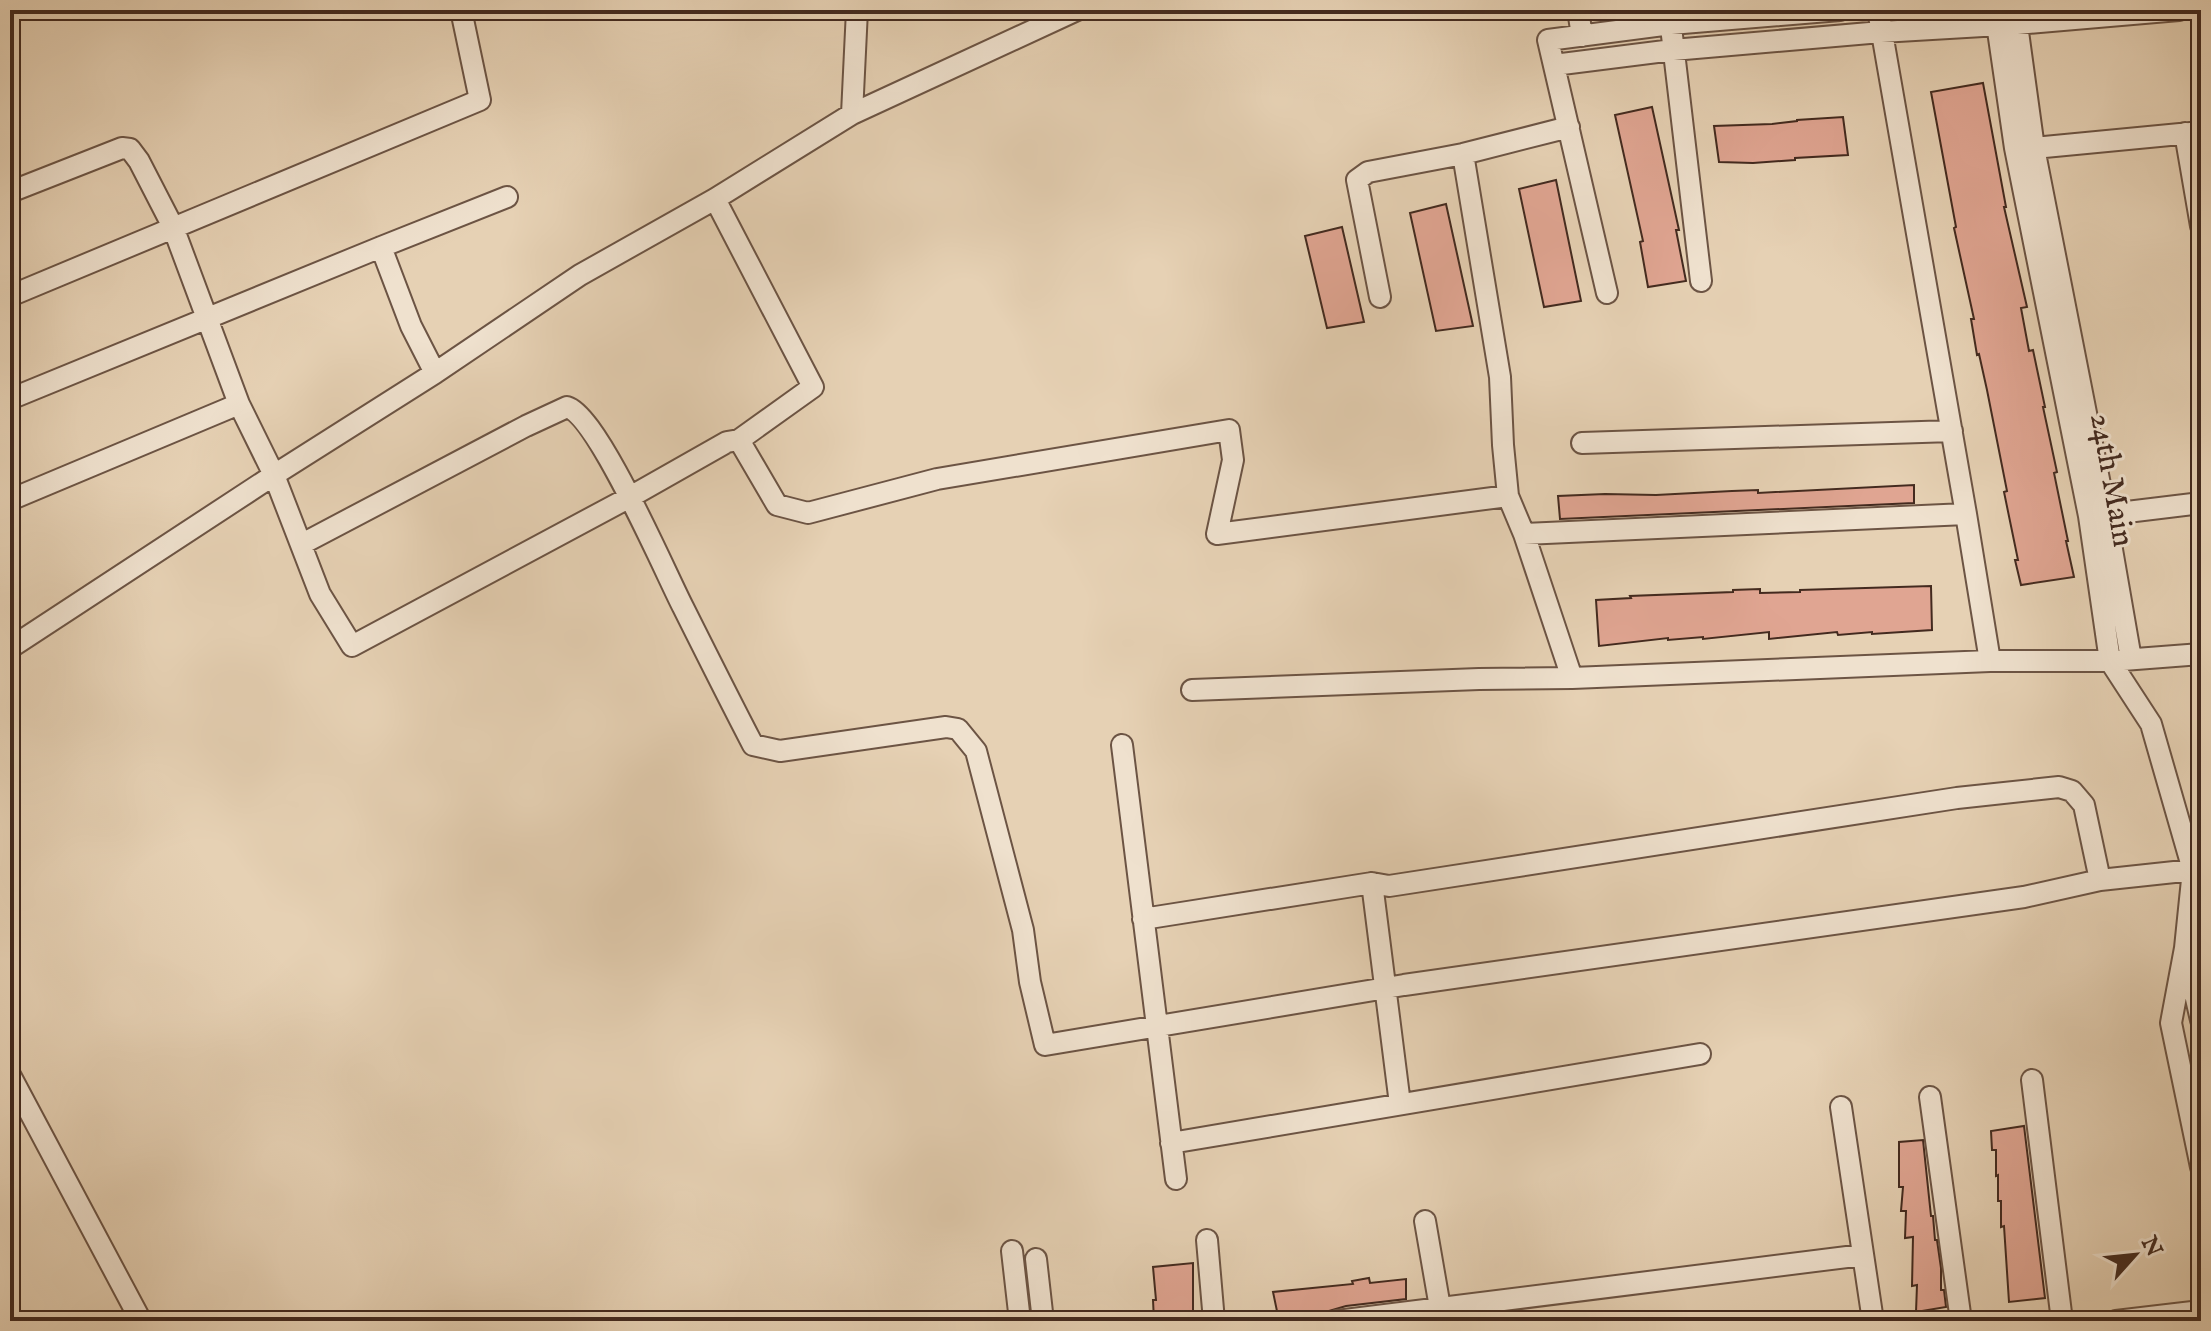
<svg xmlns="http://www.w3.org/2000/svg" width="2211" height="1331" font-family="'IM FELL English',serif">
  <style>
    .building { fill: #e0a592; stroke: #432a1f; stroke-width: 2 }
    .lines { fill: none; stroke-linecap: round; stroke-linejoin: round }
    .minor-casing { stroke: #6c5444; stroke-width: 24 }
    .minor { stroke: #efe1ce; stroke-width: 20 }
    .labels { text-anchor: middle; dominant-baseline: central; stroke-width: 6; stroke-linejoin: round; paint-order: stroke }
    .street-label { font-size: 32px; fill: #432a1f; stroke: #efe1ce }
  </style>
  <rect width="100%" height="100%" fill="#e6d1b4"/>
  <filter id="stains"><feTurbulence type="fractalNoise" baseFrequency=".0025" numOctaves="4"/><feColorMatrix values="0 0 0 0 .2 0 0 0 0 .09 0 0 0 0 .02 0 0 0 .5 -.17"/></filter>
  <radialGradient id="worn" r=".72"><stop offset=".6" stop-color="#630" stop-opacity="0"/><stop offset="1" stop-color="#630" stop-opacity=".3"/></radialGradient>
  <path class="building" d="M1983 83 2006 207H2004L2027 307 2021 308 2029 351 2033 350 2045 407H2043L2057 472 2054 473 2068 541H2066L2074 577 2021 585 2015 560H2018L2004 492 2007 491 1987 390 1979 354 1977 355 1971 319H1974L1954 228 1956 227 1931 92Z
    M1652 107 1679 230H1676L1686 281 1648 287 1640 242 1643 241 1615 115Z
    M1843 117 1848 155 1795 158V160L1753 163 1719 162 1714 126 1772 124 1797 121V120Z
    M1556 180 1581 301 1544 307 1519 189Z
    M1446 204 1473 326 1436 331 1410 213Z
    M1342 227 1364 322 1327 328 1305 236Z
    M1914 485V503L1560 519 1558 496 1605 494 1656 495 1732 491 1758 490V493Z
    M1931 586 1932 630 1872 634V632L1838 635 1837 632 1769 639V632L1703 639V637L1668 640V638L1599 646 1596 600 1631 598 1630 596 1733 592V590L1760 589V593L1800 592V590Z
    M2024 1126 2045 1298 2009 1302 2004 1226 2001 1227V1201H1998V1175L1996 1176V1150H1992L1991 1131Z
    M1923 1140 1931 1216H1933L1935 1240H1937L1941 1268V1290H1944L1946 1307 1916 1312 1917 1285 1912 1286 1913 1237 1905 1238 1906 1211H1901L1903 1187H1899V1142Z
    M1193 1263V1321H1154L1153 1300H1156L1153 1267Z
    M1369 1278 1370 1283 1406 1279V1299L1346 1306 1329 1311 1278 1316 1273 1292 1353 1284 1352 1281Z"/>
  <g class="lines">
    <g class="minor-casing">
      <path id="minor" d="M1578 10 1582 36
        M1669 10 1701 281
        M1878 10 1966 514 1990 661
        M1995 10 2015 148 2089 516 2110 661 2151 724 2193 870 2185 948 2171 1023 2201 1167
        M2015 10 2034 148 2106 515 2131 659
        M1554 65 1673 50 1881 32 2017 24 2179 10
        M852 114 857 10
        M2185 133 2201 226
        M2034 148 2201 132
        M1463 154 1500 377 1503 445 1508 496 1524 534 1572 678
        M10 192 122 148 130 149 139 161 173 227 239 404 274 475 320 594 352 646 630 497 727 442 739 440 813 387 715 199
        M381 247 411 326 435 373
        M1607 293 1548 40 1671 24 1840 10
        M10 296 480 100 461 10
        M1380 297 1357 180 1368 172 1463 154 1569 127
        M10 399 381 247 507 197
        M739 440 777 505 808 513 937 479 1229 430 1233 460 1217 534 1508 496
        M1582 443 1952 431
        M10 500 239 404
        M2094 516 2201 503
        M1524 534 1966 514
        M302 544 526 426 567 407C598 416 665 572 683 607 706 653 729 699 753 745L780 751 946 727 958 729 976 751 1023 930 1030 982 1045 1045 1404 985 2024 897 2100 880 2193 870
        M10 648 274 475 435 373 580 275 715 199 852 114 1077 10
        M1192 690 1479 679 1572 678 1990 661H2110L2201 654
        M1122 745 1176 1179
        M1372 883 1400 1104
        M1143 919 1372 883 1389 886 1957 798 2059 787 2072 791 2084 805 2100 880
        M2187 960 2201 1020
        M10 1075 141 1321
        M2032 1080 2062 1321
        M1930 1097 1961 1321
        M1841 1107 1873 1321
        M1171 1143 1700 1054
        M1425 1221 1442 1319
        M1207 1240 1214 1321
        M1012 1251 1020 1321
        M1036 1259 1043 1321
        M1337 1321 1863 1255
        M2116 1321 2201 1311"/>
    </g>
    <use href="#minor" class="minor"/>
  </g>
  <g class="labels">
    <g class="street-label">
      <text transform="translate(2111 480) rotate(80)">24th Main</text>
    </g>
  </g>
  <rect width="2211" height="1331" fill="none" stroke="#e6d1b4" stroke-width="40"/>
  <rect x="12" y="12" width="2187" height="1307" fill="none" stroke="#432a1f" stroke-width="4"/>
  <rect x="20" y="20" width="2171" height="1291" fill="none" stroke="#432a1f" stroke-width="2"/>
  <g transform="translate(2135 1255) rotate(63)" stroke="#efe1ce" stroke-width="6" paint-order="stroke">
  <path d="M0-6L14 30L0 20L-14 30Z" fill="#432a1f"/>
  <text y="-12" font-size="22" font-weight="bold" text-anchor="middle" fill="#432a1f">N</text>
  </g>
  <rect width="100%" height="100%" filter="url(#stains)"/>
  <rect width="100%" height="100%" fill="url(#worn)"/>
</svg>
